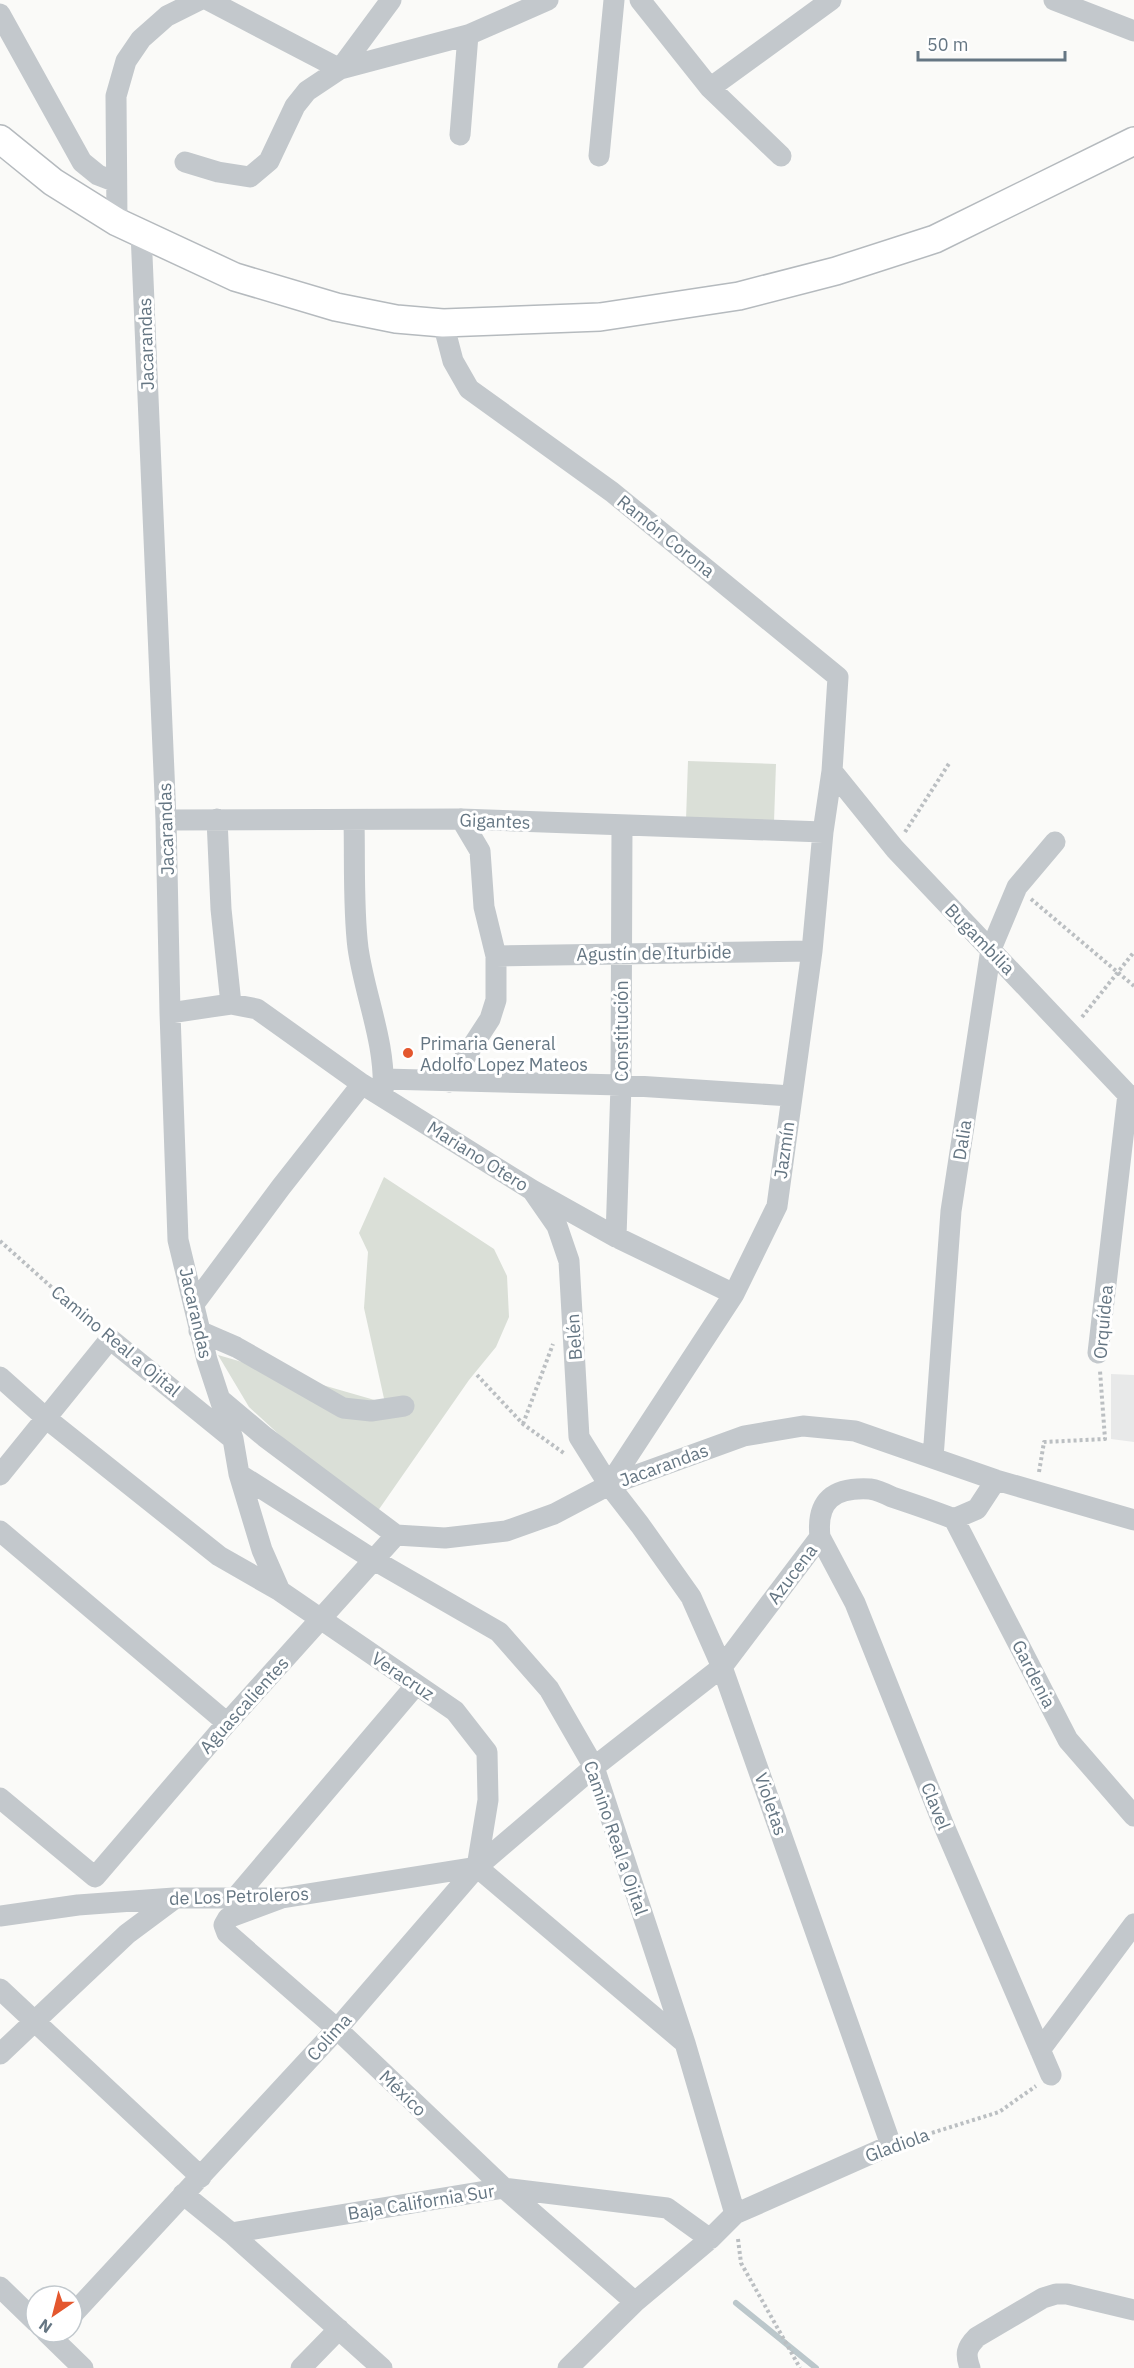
<svg xmlns="http://www.w3.org/2000/svg" width="1134" height="2368" font-family="'IBM Plex Sans',sans-serif">
  <style>
    .built { fill: #e8e9e9 }
    .green { fill: #dadfd7 }
    .lines { fill: none; stroke-linecap: round; stroke-linejoin: round }
    .stream { stroke: #bbc7cb; stroke-width: 6 }
    .major-casing { stroke: #b5babe; stroke-width: 30 }
    .path { stroke: #bbbfc2; stroke-width: 4; stroke-dasharray: 3 3; stroke-linecap: butt }
    .minor { stroke: #c3c8cc; stroke-width: 21 }
    .major { stroke: #fff; stroke-width: 27 }
    .poi-dot { fill: #e4572e; stroke: #fff; stroke-width: 2 }
    .labels { text-anchor: middle; dominant-baseline: central; stroke-width: 6; stroke-linejoin: round; paint-order: stroke }
    .street-label { font-size: 18px; fill: #657683; stroke: #fff }
    .poi-label { font-size: 18px; fill: #657683; stroke: #fff; text-anchor: start }
  </style>
  <rect width="100%" height="100%" fill="#fafaf8"/>
  <path class="built" d="M1111 1374 1134 1375V1442L1111 1439Z"/>
  <path class="green" d="M688 761 776 764 774 822 686 820Z
    M384 1177 494 1249 507 1276 509 1317 496 1347 469 1380 375 1515 310 1463 249 1407 218 1355 385 1403 364 1308 368 1252 359 1233Z"/>
  <g class="lines">
    <path class="stream" d="M736 2303 816 2368"/>
    <g class="major-casing">
      <path id="major" d="M0 139 53 182 117 222 235 277 336 307 396 319 443 323 600 317 739 296 836 271 935 239 1134 141"/>
    </g>
    <path class="path" d="M905 832 950 762
      M1031 899 1134 986
      M1082 1017 1134 952
      M0 1241 96 1327
      M477 1375 523 1424 565 1454
      M523 1424 553 1344
      M1039 1472 1044 1442 1105 1439 1100 1371
      M909 2140 999 2112 1036 2086
      M738 2239 741 2263 800 2368"/>
    <path class="minor" d="M208 0 340 69
      M640 0 710 88 781 156
      M1054 0 1134 31
      M0 14 82 162 98 175 116 182
      M340 69 468 35 548 0
      M710 88 831 0
      M460 135 468 35
      M599 156 614 0
      M185 162 218 172 250 177 269 161 295 106 307 91 340 69 391 0
      M117 222 116 96 126 61 141 39 167 16 199 0
      M141 232 166 820 170 1013 178 1240 207 1360 233 1439 239 1474 262 1550 280 1591
      M443 323 453 361 469 389 612 492 838 677 832 771 823 832 812 951 777 1206 734 1294 609 1485
      M832 771 895 849 1134 1101
      M217 819 221 909 231 1004
      M166 820 461 819 823 832
      M354 820C355 860 353 909 358 948 365 997 386 1043 383 1093
      M496 956 812 951
      M170 1013 231 1004 257 1009 362 1084 532 1190 616 1237 734 1294
      M384 1079 621 1085 791 1096
      M449 1082 490 1019 496 1000V956L484 907 480 851 461 819
      M616 1237 621 1085 622 825
      M194 1304 281 1187 362 1084
      M199 1331 236 1347 343 1408 371 1411 404 1406
      M1098 1353 1128 1094
      M0 1377 47 1419 219 1556 280 1591 455 1711 487 1752 488 1800 477 1867
      M221 1400 265 1437 396 1535 445 1538 506 1531 554 1514 609 1485 744 1436 803 1426 855 1431 996 1480 1134 1520
      M933 1458 951 1211 991 949 1017 887 1055 842
      M239 1474 374 1560 499 1632 549 1689 594 1767 685 2043 735 2214 891 2145 722 1667 691 1597 640 1525 609 1485 579 1437 569 1261 557 1226 532 1190
      M0 1475 110 1339 233 1439
      M954 1519 1068 1740 1134 1816
      M0 1531 227 1723
      M820 1537 855 1603 944 1826 1051 2075
      M0 1798 95 1877 227 1723 396 1535
      M477 1867 685 2043
      M236 1897 416 1685
      M282 1898 228 1918 224 1925 227 1933 337 2029 504 2188 635 2302
      M0 1916 78 1905 174 1898H282L477 1867
      M0 1989 201 2177
      M1040 2050 1134 1924
      M0 2054 127 1934 174 1899
      M183 2194 231 2233 382 2368
      M231 2233 504 2188 667 2208 710 2239
      M0 2287 36 2322
      M72 2315 337 2029 477 1867 594 1767 722 1667 820 1537C816 1500 834 1487 870 1489 877 1490 886 1494 892 1497 913 1504 934 1511 954 1519L977 1509 996 1480
      M46 2332 83 2368
      M301 2368 339 2329
      M568 2368 635 2302 710 2239 735 2214
      M970 2368C965 2354 966 2348 977 2337L1043 2298 1056 2294H1067L1134 2310"/>
    <use href="#major" class="major"/>
  </g>
  <circle class="poi-dot" cx="408" cy="1053" r="6"/>
  <g class="labels">
    <g class="street-label">
      <text transform="translate(146 344) rotate(-92)">Jacarandas</text>
      <text transform="translate(666 536) rotate(39)">Ramón Corona</text>
      <text transform="translate(495 821) rotate(2)">Gigantes</text>
      <text transform="translate(166 829) rotate(-92)">Jacarandas</text>
      <text transform="translate(980 939) rotate(46)">Bugambilia</text>
      <text transform="translate(654 953) rotate(-1)">Agustín de Iturbide</text>
      <text transform="translate(621 1031) rotate(-90)">Constitución</text>
      <text transform="translate(962 1140) rotate(-81)">Dalia</text>
      <text transform="translate(784 1150) rotate(-82)">Jazmín</text>
      <text transform="translate(478 1156) rotate(32)">Mariano Otero</text>
      <text transform="translate(196 1313) rotate(77)">Jacarandas</text>
      <text transform="translate(1103 1322) rotate(-85)">Orquídea</text>
      <text transform="translate(574 1337) rotate(-94)">Belén</text>
      <text transform="translate(116 1341) rotate(40)">Camino Real a Ojital</text>
      <text transform="translate(664 1465) rotate(-20)">Jacarandas</text>
      <text transform="translate(792 1574) rotate(-53)">Azucena</text>
      <text transform="translate(1034 1674) rotate(63)">Gardenia</text>
      <text transform="translate(403 1676) rotate(34)">Veracruz</text>
      <text transform="translate(244 1705) rotate(-48)">Aguascalientes</text>
      <text transform="translate(771 1804) rotate(71)">Violetas</text>
      <text transform="translate(936 1806) rotate(68)">Clavel</text>
      <text transform="translate(616 1838) rotate(71)">Camino Real a Ojital</text>
      <text transform="translate(239 1896) rotate(-2)">de Los Petroleros</text>
      <text transform="translate(329 2037) rotate(-48)">Colima</text>
      <text transform="translate(403 2093) rotate(44)">México</text>
      <text transform="translate(897 2145) rotate(-20)">Gladiola</text>
      <text transform="translate(421 2202) rotate(-9)">Baja California Sur</text>
    </g>
    <g class="poi-label">
      <text x="420" y="1043">Primaria General<tspan x="420" dy="21">Adolfo Lopez Mateos</tspan></text>
    </g>
  </g>
  <g transform="translate(54 2314) rotate(215)"><circle r="28" fill="#ffffff" stroke="#c1c8cd" stroke-width="1.5"/>
  <path d="M0-4.5L10 22L0 15L-10 22Z" fill="#e4572e"/>
  <text y="-9" font-size="16" font-weight="bold" text-anchor="middle" fill="#657683">N</text>
  </g>
  <path d="M918 51v9h147v-9" fill="none" stroke="#657683" stroke-width="3"/>
  <text x="927" y="51" font-size="18" fill="#657683" stroke="#ffffff" stroke-width="4.5" paint-order="stroke">50 m</text>
</svg>
